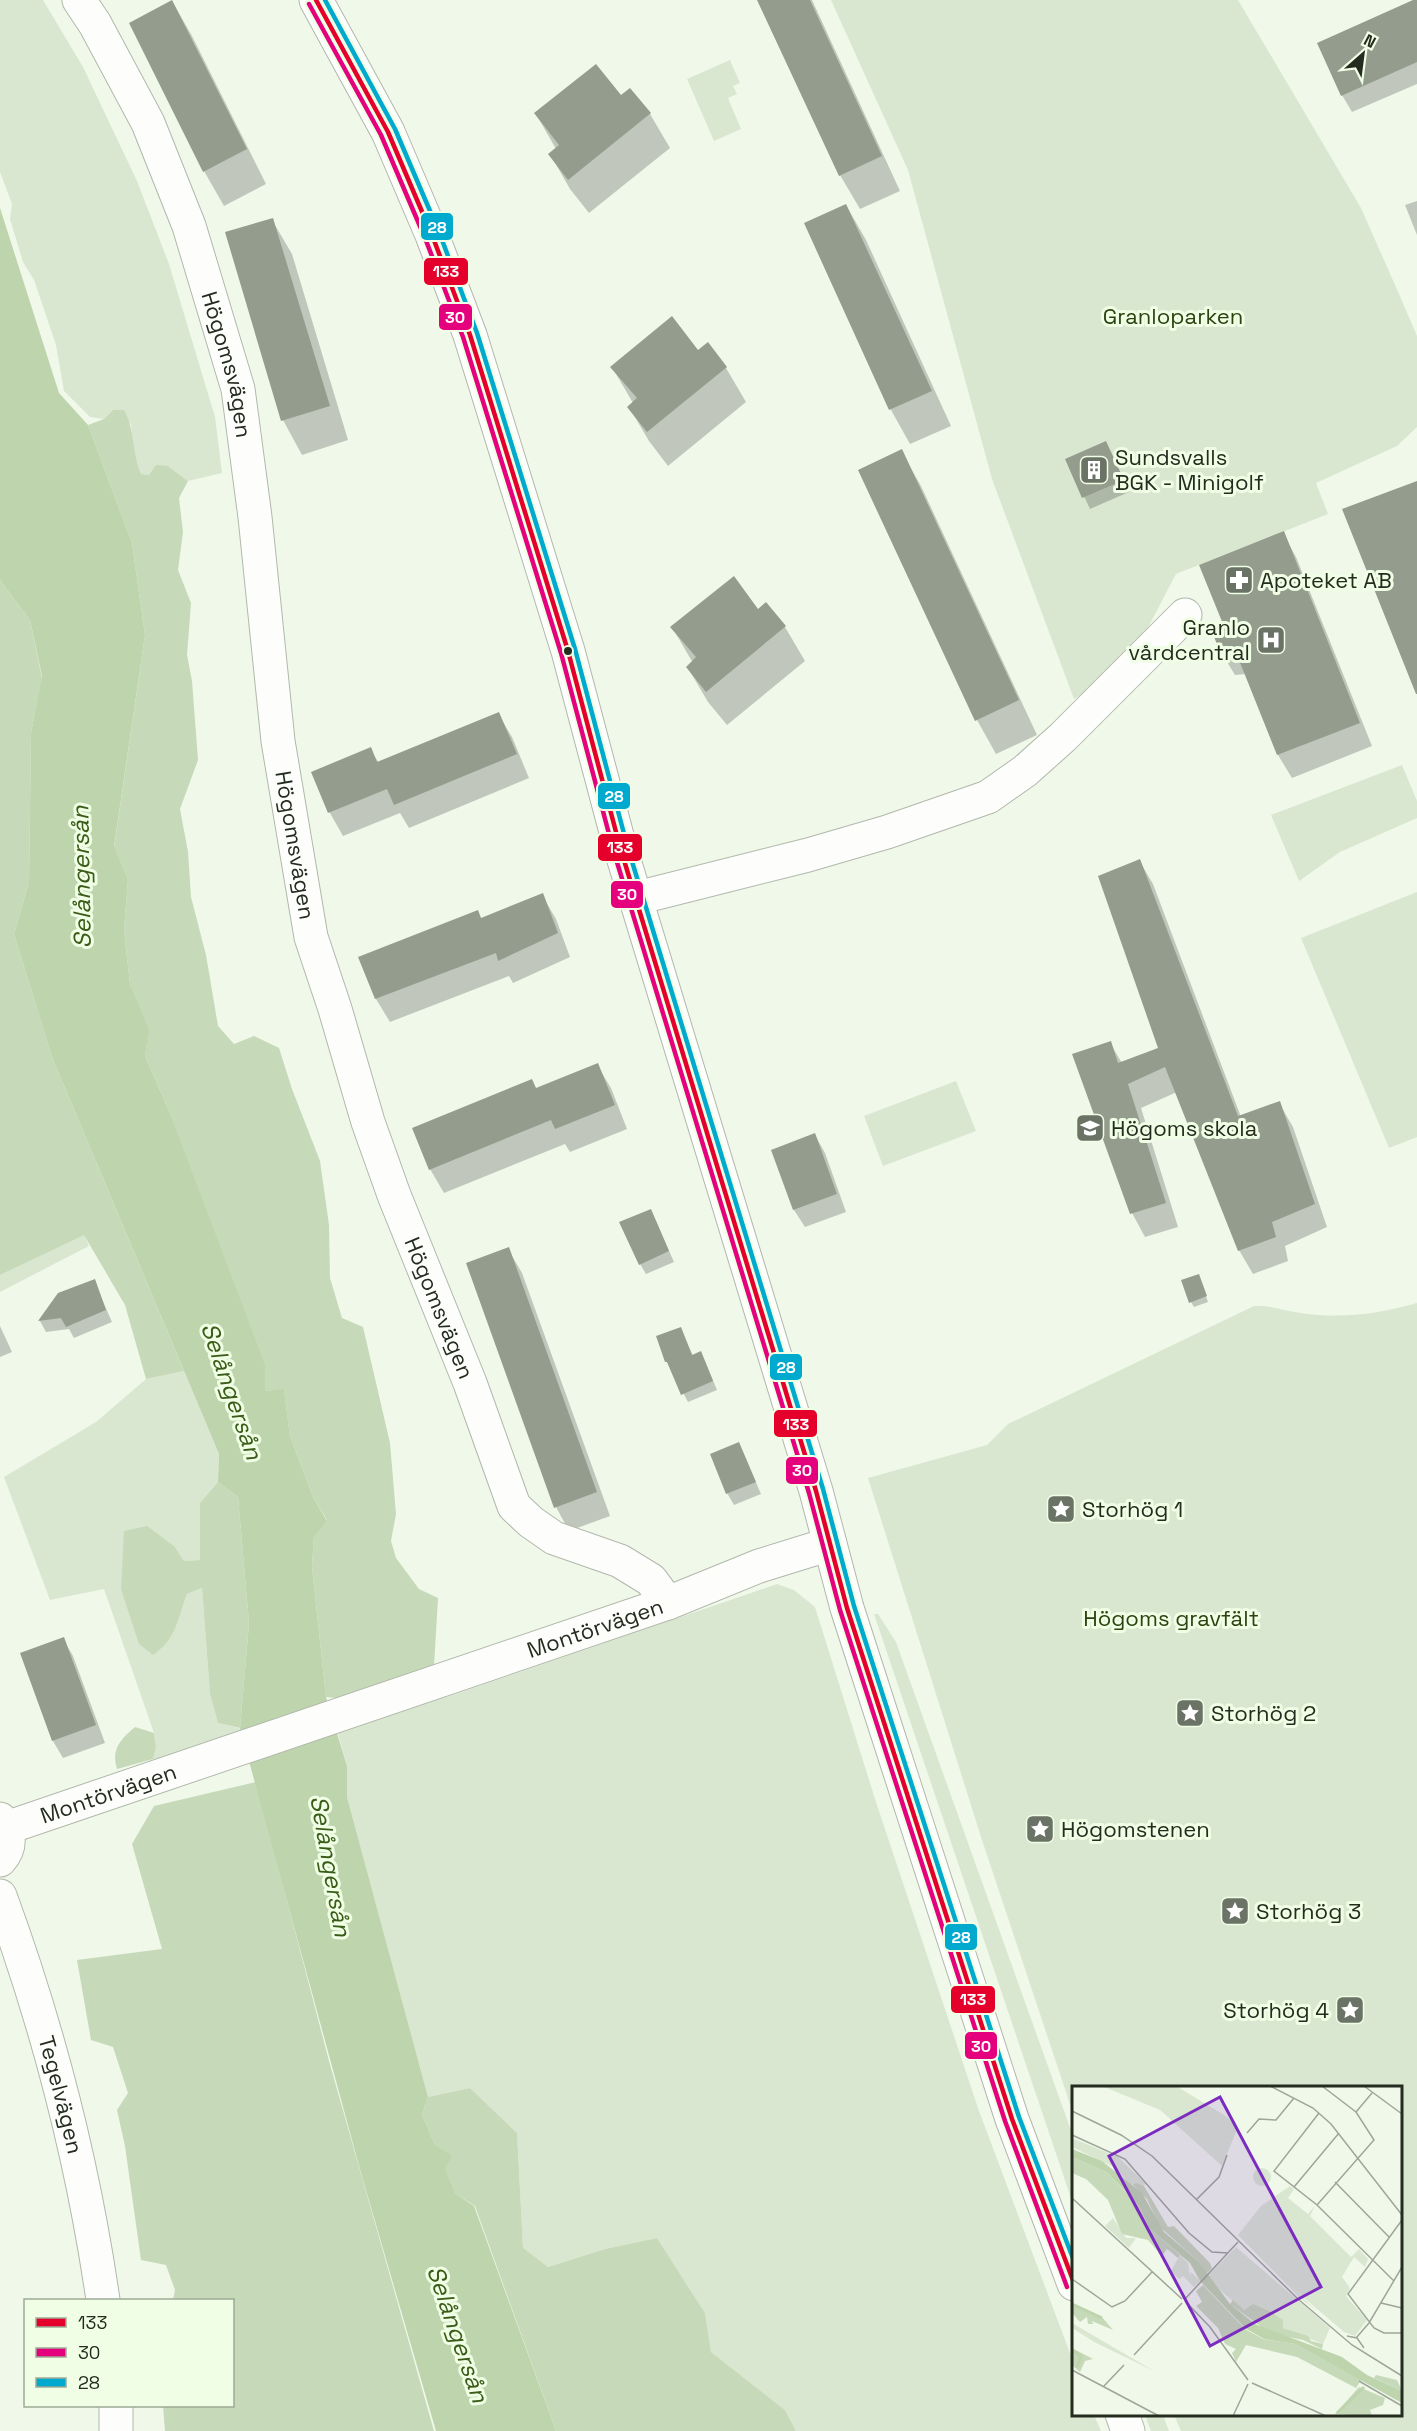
<svg xmlns="http://www.w3.org/2000/svg" width="1417" height="2431" font-family="'Space Grotesk',sans-serif">
  <style>
    .green { fill: #d9e7d0 }
    .forest { fill: #c6d9b8 }
    .water { fill: #bed4ad }
    .shadow { fill: #0003 }
    .building { fill: #949c8d }
    .lines { fill: none; stroke-linecap: round; stroke-linejoin: round }
    .minor-casing { stroke: #b1b8ab; stroke-width: 35 }
    .minor { stroke: #fdfefc; stroke-width: 33 }
    .bus-1-casing { stroke: #effee4; stroke-width: 9 }
    .bus-2-casing { stroke: #effee4; stroke-width: 9 }
    .bus-3-casing { stroke: #effee4; stroke-width: 9 }
    .bus-1 { stroke: #e4002b; stroke-width: 4.5 }
    .bus-2 { stroke: #e5007d; stroke-width: 4.5 }
    .bus-3 { stroke: #00a9ce; stroke-width: 4.5 }
    .bus-dot { fill: #242b1f; stroke: #effee4; stroke-width: 2 }
    .labels { text-anchor: middle; dominant-baseline: central; stroke-width: 6; stroke-linejoin: round; paint-order: stroke }
    .park-label { font-size: 22px; fill: #2a4310; stroke: #effee4 }
    .street-label { font-size: 22px; fill: #242b1f; stroke: #effee4 }
    .poi-label { font-size: 22px; fill: #242b1f; stroke: #effee4; text-anchor: start }
    .water-label { font-size: 24px; font-style: italic; fill: #3a5c18; stroke: #effee4 }
    .inset-river { fill: none; stroke: #bed4ad; stroke-width: 3 }
    .inset-road { fill: none; stroke: #9ea699; stroke-width: 1.5 }
    .view { fill: #7b2cbf; fill-opacity: 0.15; stroke: #7b2cbf; stroke-width: 3 }
    .inset-edge { fill: none; stroke: #242b1f; stroke-width: 3 }
    .line-badge { stroke: #effee4; stroke-width: 2 }
    .badge-label { font-size: 16px; text-anchor: middle; font-weight: bold; fill: #fff }
  </style>
  <rect width="100%" height="100%" fill="#f0f8ea"/>
  <path class="green" d="M0 0H43L83 67 137 181 169 264 215 417 222 473 188 481 168 466 149 475 141 474 134 458 131 424 113 410 104 419 90 417 64 391 56 345 34 280 23 262 10 219 12 204 0 172Z
    M831 0H1238L1361 208 1399 294 1417 336V427L1397 446 1316 483 1328 514 1176 574 1142 639 1114 676 1074 699 992 479 908 170Z
    M730 60 740 83 733 86 737 94 728 98 741 129 714 141 687 79Z
    M1402 765 1417 801V818L1340 852 1299 881 1271 815Z
    M1417 892V1137L1389 1148 1301 938Z
    M956 1081 976 1131 883 1166 864 1116Z
    M84 1234 89 1246 0 1292V1275Z
    M1417 1303V2431H1181L1174 2415 1400 2414V2088H1074L1073 2113 981 1837 868 1478 987 1445 1008 1424 1254 1306C1271 1305 1285 1311 1301 1313 1341 1319 1378 1314 1417 1303Z
    M184 1371 219 1454 218 1482 200 1503 201 1560 184 1561 175 1547 180 1612 187 1594 202 1588 210 1694 218 1723 242 1729 243 1737 192 1756 153 1759 156 1747 154 1733 104 1589 50 1600 4 1477 96 1422 146 1379Z
    M777 1584 794 1590 815 1607 875 1799 979 2111 1073 2361 1074 2414 1094 2415 1101 2431H796L785 2410 711 2352 705 2313 657 2238 605 2249 548 2267 523 2249 517 2133 470 2088 428 2097 347 1797V1766L337 1730 415 1699 447 1697Z
    M874 1614H878L896 1642 1073 2136V2204Z
    M1145 2415H1163L1169 2431H1151Z"/>
  <path class="forest" d="M113 410H124C136 432 131 450 141 474L149 475 156 465 168 466 188 481 179 498 183 532 178 570 191 603 187 655 192 681 198 760 180 809 188 852 191 897 206 955 218 1026 234 1044 254 1036 279 1048 292 1089 320 1161 329 1225 330 1278 342 1318 363 1327 390 1443 396 1514 391 1541 396 1558 419 1589 438 1598 434 1666 346 1699 326 1697 312 1567 314 1535 327 1520 313 1497 290 1436 284 1390 265 1391 169 1111 145 1056 148 1032 130 984 124 930 128 879 114 848 145 635 132 543 88 425 104 419Z
    M0 580 30 620 42 678 31 733 29 882 14 934 52 1057 184 1371 146 1379 125 1305 84 1235 0 1275Z
    M218 1482 238 1497 249 1623 240 1728 218 1723 210 1694 202 1588 187 1594C177 1620 177 1638 153 1655L139 1644 121 1589 124 1531 147 1526 175 1547 184 1561 200 1560V1503Z
    M135 1727 154 1733 156 1747 153 1759 117 1769C111 1749 120 1740 135 1727Z
    M256 1782 329 2061 434 2431H165L163 2406H232V2300H173L175 2290 166 2265 141 2260 125 2146 117 2110 128 2093 113 2047 91 2040 77 1960 162 1949 132 1844 154 1806Z
    M470 2088 517 2133 523 2248 548 2267 605 2249 657 2238 705 2313 711 2352 785 2410 796 2431H556L475 2206 456 2194 422 2115 428 2097Z"/>
  <path class="water" d="M0 208 59 393 88 425 132 543 145 635 114 847 128 879 124 930 130 984 149 1030 145 1056 169 1111 265 1365V1391L284 1389 290 1436 313 1497 327 1521 314 1536 312 1567 326 1697 347 1766V1797L428 2097 422 2115 435 2145 452 2156 445 2168 456 2194 474 2206 556 2431H436L361 2173 240 1728 249 1623 238 1497 218 1482 219 1454 52 1057 14 934 29 882 31 733 42 676 30 620 0 580Z"/>
  <path class="shadow" d="M759 0H812L900 191 860 209 840 175Z
    M1417 0V84L1352 112 1342 95Z
    M172 1 192 36 266 184 224 206 204 171Z
    M630 90 650 114 670 148 589 213 570 189 550 154 556 149 536 114 621 97Z
    M1417 201V235L1405 205Z
    M846 205 866 240 951 426 910 444 891 410 806 223Z
    M272 220 292 254 348 440 302 455 283 420Z
    M707 344 726 368 746 402 668 466 649 441 629 407 633 403 612 367 698 352Z
    M1106 443 1129 492 1090 509 1067 460Z
    M901 451 921 486 1037 735 996 754 977 720Z
    M1283 533 1296 557 1372 746 1292 778 1278 755 1246 674 1235 675 1221 652 1225 624Z
    M766 604 785 627 805 661 727 725 708 702 688 668 693 663 672 627 758 611Z
    M498 714 512 737 529 778 409 828 400 813 343 836 330 813 313 772 370 749 379 763Z
    M1139 860 1153 884 1241 1117 1279 1103 1293 1127 1327 1227 1285 1246 1288 1261 1253 1274 1239 1250 1177 1092 1141 1108 1178 1227 1145 1237 1132 1213 1110 1043 1122 1063 1160 1049Z
    M542 895 556 919 570 957 513 983 509 976 390 1022 376 999 360 958 482 920Z
    M597 1065 611 1088 627 1129 570 1152 565 1144 444 1193 430 1169 414 1128 537 1089Z
    M815 1135 825 1153 846 1212 805 1227 794 1210 773 1151Z
    M656 1221 674 1262 646 1274 640 1264Z
    M508 1249 522 1273 610 1516 569 1531 556 1507Z
    M94 1281 112 1322 74 1338 69 1329 46 1332 40 1321 59 1294Z
    M1201 1281 1208 1302 1194 1307 1191 1302Z
    M0 1326 12 1352 0 1357Z
    M681 1329 693 1356 705 1361 717 1390 688 1402 667 1362Z
    M739 1444 761 1494 734 1505 727 1493Z
    M63 1639 73 1656 105 1743 63 1758 53 1741Z"/>
  <path class="building" d="M172 0 247 149 203 172 129 23Z
    M757 0H810L882 156 839 176Z
    M1413 0H1417V62L1341 96 1317 43Z
    M596 64 621 95 630 88 651 113 568 180 548 154 559 145 534 113Z
    M846 204 932 391 889 410 804 223Z
    M273 218 330 406 281 421 225 232Z
    M672 316 698 350 708 342 727 367 647 432 627 407 637 398 610 367Z
    M1106 441 1124 480 1082 498 1065 459Z
    M902 449 1019 700 975 721 858 470Z
    M1417 481V694H1416L1342 509Z
    M1284 531 1360 723 1277 755 1235 650 1220 652 1211 629 1223 624 1199 565Z
    M734 576 758 609 766 602 786 626 706 692 686 667 696 657 670 627Z
    M499 712 517 754 394 805 387 789 328 813 311 772 371 747 377 762Z
    M1140 859 1238 1116 1280 1101 1315 1204 1272 1222 1276 1237 1238 1251 1165 1067 1128 1084 1166 1203 1130 1214 1072 1054 1111 1041 1118 1063 1158 1048 1098 876Z
    M543 893 558 933 498 961 496 953 375 999 358 957 478 910 481 918Z
    M598 1063 615 1105 555 1129 551 1120 429 1170 412 1128 532 1079 536 1088Z
    M815 1133 837 1194 793 1210 771 1150Z
    M651 1209 669 1251 639 1265 619 1222Z
    M509 1247 597 1492 554 1508 466 1263Z
    M1199 1274 1207 1296 1189 1303 1181 1280Z
    M95 1279 106 1310 66 1327 61 1318 38 1321 58 1293Z
    M681 1327 692 1355 701 1351 713 1381 681 1395 667 1362H665L656 1336Z
    M739 1442 756 1482 726 1494 710 1454Z
    M64 1637 96 1725 52 1741 20 1653Z"/>
  <g class="lines">
    <g class="minor-casing">
      <g id="minor">
        <path id="s1" d="M79 0 95 24 148 123 189 226 238 389 255 517 278 741 311 937 335 1009 368 1122 394 1195 470 1383 514 1506 531 1522 554 1538 620 1561 651 1580 668 1603"/>
        <path d="M316 0 388 132 432 235 470 335 568 651 620 847 816 1491 847 1608 1012 2119 1074 2284"/>
        <path d="M637 898 808 855 887 832 988 797 1025 771 1063 737 1185 615"/>
        <path d="M0 1819C10 1832 12 1847 0 1860"/>
        <path id="s2" d="M6 1828 668 1603 759 1566 830 1544"/>
        <path id="s3" d="M0 1896C48 2027 83 2162 103 2300"/>
        <path d="M116 2406V2431"/>
        <path d="M1122 2414 1128 2431"/>
      </g>
    </g>
    <use href="#minor" class="minor"/>
    <g class="bus-1-casing">
      <path id="bus-1" d="M316 0 388 132 432 235 470 335 568 651 620 847 816 1491 847 1608 1012 2119 1074 2283"/>
    </g>
    <g class="bus-2-casing">
      <path id="bus-2" d="M309 4 381 135 425 238 463 337 561 653 613 849 809 1493 840 1610 1005 2121 1067 2287"/>
    </g>
    <g class="bus-3-casing">
      <path id="bus-3" d="M325 0 395 129 439 232 477 333 575 649 627 845 823 1489 854 1606 1019 2117 1074 2261"/>
    </g>
    <use href="#bus-1" class="bus-1"/>
    <use href="#bus-2" class="bus-2"/>
    <use href="#bus-3" class="bus-3"/>
  </g>
  <defs>
    <g id="building-square" transform="scale(1.5)"><rect x="-9" y="-9" width="18" height="18" rx="4" fill="#6b7366" stroke="#effee4"/><path d="M-4-6H4V6H1V3H-1V6H-4ZM-2.5-4.3h1.7v1.8h-1.7ZM.8-4.3h1.7v1.8H.8ZM-2.5-1h1.7V.8h-1.7ZM.8-1h1.7V.8H.8Z" fill="#fff"/></g>
    <g id="pharmacy-square" transform="scale(1.5)"><rect x="-9" y="-9" width="18" height="18" rx="4" fill="#6b7366" stroke="#effee4"/><path d="M-2-6h4v4h4v4h-4v4h-4v-4h-4v-4h4Z" fill="#fff"/></g>
    <g id="hospital-square" transform="scale(1.5)"><rect x="-9" y="-9" width="18" height="18" rx="4" fill="#6b7366" stroke="#effee4"/><path d="M-5-5h3v3.5h4V-5h3V5h-3V1.5h-4V5h-3Z" fill="#fff"/></g>
    <g id="school-square" transform="scale(1.5)"><rect x="-9" y="-9" width="18" height="18" rx="4" fill="#6b7366" stroke="#effee4"/><path d="M0-5L7-2L0 1L-7-2ZM-4 1L0 2.5L4 1V4Q0 6-4 4Z" fill="#fff"/></g>
    <g id="sight-square" transform="scale(1.5)"><rect x="-9" y="-9" width="18" height="18" rx="4" fill="#6b7366" stroke="#effee4"/><path d="M0-6L1.8-2.2L6-1.7L2.9 1.2L3.7 5.4L0 3.3L-3.7 5.4L-2.9 1.2L-6-1.7L-1.8-2.2Z" fill="#fff"/></g>
  </defs>
  <g fill-rule="evenodd">
    <use href="#building-square" x="1094" y="470"/>
    <use href="#pharmacy-square" x="1239" y="580"/>
    <use href="#hospital-square" x="1271" y="640"/>
    <use href="#school-square" x="1090" y="1128"/>
    <use href="#sight-square" x="1061" y="1509"/>
    <use href="#sight-square" x="1190" y="1713"/>
    <use href="#sight-square" x="1040" y="1829"/>
    <use href="#sight-square" x="1235" y="1911"/>
    <use href="#sight-square" x="1350" y="2010"/>
  </g>
  <circle class="bus-dot" cx="568" cy="651" r="5"/>
  <g class="labels">
    <g class="park-label">
      <text x="1173" y="316">Granloparken</text>
      <text x="1171" y="1618">Högoms gravfält</text>
    </g>
    <g class="street-label">
      <text stroke="none"><textPath href="#s1" startOffset="396">Högomsvägen</textPath></text>
      <text stroke="none"><textPath href="#s1" startOffset="882">Högomsvägen</textPath></text>
      <text stroke="none"><textPath href="#s1" startOffset="1368">Högomsvägen</textPath></text>
      <text stroke="none"><textPath href="#s2" startOffset="622">Montörvägen</textPath></text>
      <text stroke="none"><textPath href="#s2" startOffset="108">Montörvägen</textPath></text>
      <text stroke="none"><textPath href="#s3" startOffset="208">Tegelvägen</textPath></text>
    </g>
    <g class="poi-label">
      <text x="1115" y="457">Sundsvalls<tspan x="1115" dy="25">BGK - Minigolf</tspan></text>
      <text x="1260" y="580">Apoteket AB</text>
      <text x="1250" y="627" text-anchor="end">Granlo<tspan x="1250" dy="25">vårdcentral</tspan></text>
      <text x="1111" y="1128">Högoms skola</text>
      <text x="1082" y="1509">Storhög 1</text>
      <text x="1211" y="1713">Storhög 2</text>
      <text x="1061" y="1829">Högomstenen</text>
      <text x="1256" y="1911">Storhög 3</text>
      <text x="1329" y="2010" text-anchor="end">Storhög 4</text>
    </g>
    <g class="water-label">
      <text transform="translate(81 877) rotate(-91)">Selångersån</text>
      <text transform="translate(232 1391) rotate(71)">Selångersån</text>
      <text transform="translate(331 1866) rotate(80)">Selångersån</text>
      <text transform="translate(458 2334) rotate(71)">Selångersån</text>
    </g>
  </g>
  <g transform="translate(1072 2086)">
    <rect width="330" height="330" fill="#f0f8ea"/>
    <path d="M30 0H104L152 29 166 41 150 80 88 24ZM0 52 46 71 74 98 68 101 58 98 42 81 0 61ZM181 91a9 9 0 1 1 18 0a9 9 0 1 1-18 0ZM218 100 222 103 216 112 236 128 243 120 238 130 279 171 287 163 296 173 293 181 282 171 270 191 278 202 274 210 295 234 283 250 272 246 216 198 246 226 228 212 166 149 189 120ZM41 132 54 152H64L57 162 33 140ZM164 161 258 242 251 258 211 242 204 230 178 221 171 224 139 196 135 191ZM108 169 116 177 118 190 119 186 128 195 122 201 111 190 107 193 99 185ZM0 237 82 285 24 257 0 242Z" fill="#d9e7d0"/>
    <path d="M0 71 34 86 68 121 77 142 108 169 106 172 95 163 90 170 76 154 50 148 36 114 14 93 0 87ZM64 97 72 100 96 141 102 140 138 177 140 182 133 189 126 175 88 141 75 113 61 99ZM131 199 173 243 191 253 223 258 289 294 284 302 225 271 174 259 164 276 160 267 164 263 153 258 146 242 124 220 130 216 124 205ZM161 214 172 224 181 218 199 226 211 234V242L236 250 239 255 251 258 250 263 231 254 198 247 158 218ZM0 217 29 230 41 244 20 235 21 238H16L15 231 8 236 0 227ZM0 262 21 273 13 275 8 286 0 279ZM304 289 325 294 330 305 302 292ZM287 301 313 312 311 319 298 324 300 330 263 328Z" fill="#c6d9b8"/>
    <path d="M0 63 30 75 70 107 92 146 126 175 158 218 183 238 270 271 295 289 330 305V317L223 258 192 253 173 242 128 195 118 177 77 142 68 121 53 105 34 86 0 71Z" fill="#bed4ad"/>
    <path class="inset-river" d="M0 218 30 232M0 264 9 270 5 281M265 327 292 301"/>
    <path class="inset-road" d="M198 0 241 22 259 38 330 129M292 0 330 28M0 25 49 49 80 70 226 213 280 259 330 290M284 26 300 7M247 27 202 85 245 119 322 195M175 47 187 33 204 34 222 12M0 49 53 73 117 147 140 166 156 167M263 96 317 151M222 101 267 47M0 112 110 213M124 114 147 91 155 69M245 119 302 54 284 26 250 0M330 134 276 208 302 242 312 247H330M0 193 40 221 53 215 80 186M113 213 166 156M114 216 138 241 176 294M309 217 330 222M275 250 285 252 292 262M284 252 297 237 330 181M62 269 110 217M0 284 87 330M287 295 330 320M180 297 254 330M32 300 52 279M161 330 176 298"/>
    <path class="view" d="M148 11 249 201 138 260 37 70Z"/>
    <rect width="330" height="330" class="inset-edge"/>
  </g>
  <g class="line-badge">
    <rect x="420" y="212" width="34" height="29" rx="6" fill="#00a9ce"/>
    <rect x="423" y="257" width="46" height="29" rx="6" fill="#e4002b"/>
    <rect x="438" y="303" width="35" height="28" rx="6" fill="#e5007d"/>
    <rect x="597" y="782" width="34" height="28" rx="6" fill="#00a9ce"/>
    <rect x="597" y="833" width="46" height="29" rx="6" fill="#e4002b"/>
    <rect x="610" y="880" width="34" height="29" rx="6" fill="#e5007d"/>
    <rect x="769" y="1353" width="34" height="28" rx="6" fill="#00a9ce"/>
    <rect x="773" y="1409" width="45" height="29" rx="6" fill="#e4002b"/>
    <rect x="785" y="1456" width="34" height="29" rx="6" fill="#e5007d"/>
    <rect x="944" y="1923" width="34" height="28" rx="6" fill="#00a9ce"/>
    <rect x="950" y="1985" width="46" height="29" rx="6" fill="#e4002b"/>
    <rect x="964" y="2031" width="34" height="29" rx="6" fill="#e5007d"/>
  </g>
  <g class="badge-label">
    <text x="437" y="233">28</text>
    <text x="446" y="277">133</text>
    <text x="455" y="323">30</text>
    <text x="614" y="802">28</text>
    <text x="620" y="853">133</text>
    <text x="627" y="900">30</text>
    <text x="786" y="1373">28</text>
    <text x="796" y="1430">133</text>
    <text x="802" y="1476">30</text>
    <text x="961" y="1943">28</text>
    <text x="973" y="2005">133</text>
    <text x="981" y="2052">30</text>
  </g>
  <rect x="24" y="2299" width="210" height="108" fill="#effee4" stroke="#9eaa95" stroke-width="1.5"/>
  <rect x="36" y="2318" width="30" height="9" fill="#e4002b" stroke="#9eaa95" stroke-width="1.5"/>
  <text x="78" y="2329" font-size="18" fill="#242b1f">133</text>
  <rect x="36" y="2348" width="30" height="9" fill="#e5007d" stroke="#9eaa95" stroke-width="1.5"/>
  <text x="78" y="2359" font-size="18" fill="#242b1f">30</text>
  <rect x="36" y="2378" width="30" height="9" fill="#00a9ce" stroke="#9eaa95" stroke-width="1.5"/>
  <text x="78" y="2389" font-size="18" fill="#242b1f">28</text>
  <g transform="translate(1363 54) rotate(28)" stroke="#effee4" stroke-width="4.5" paint-order="stroke">
  <path d="M0-4.5L10 22L0 15L-10 22Z" fill="#242b1f"/>
  <text y="-9" font-size="16" font-weight="bold" text-anchor="middle" fill="#242b1f">N</text>
  </g>
</svg>
